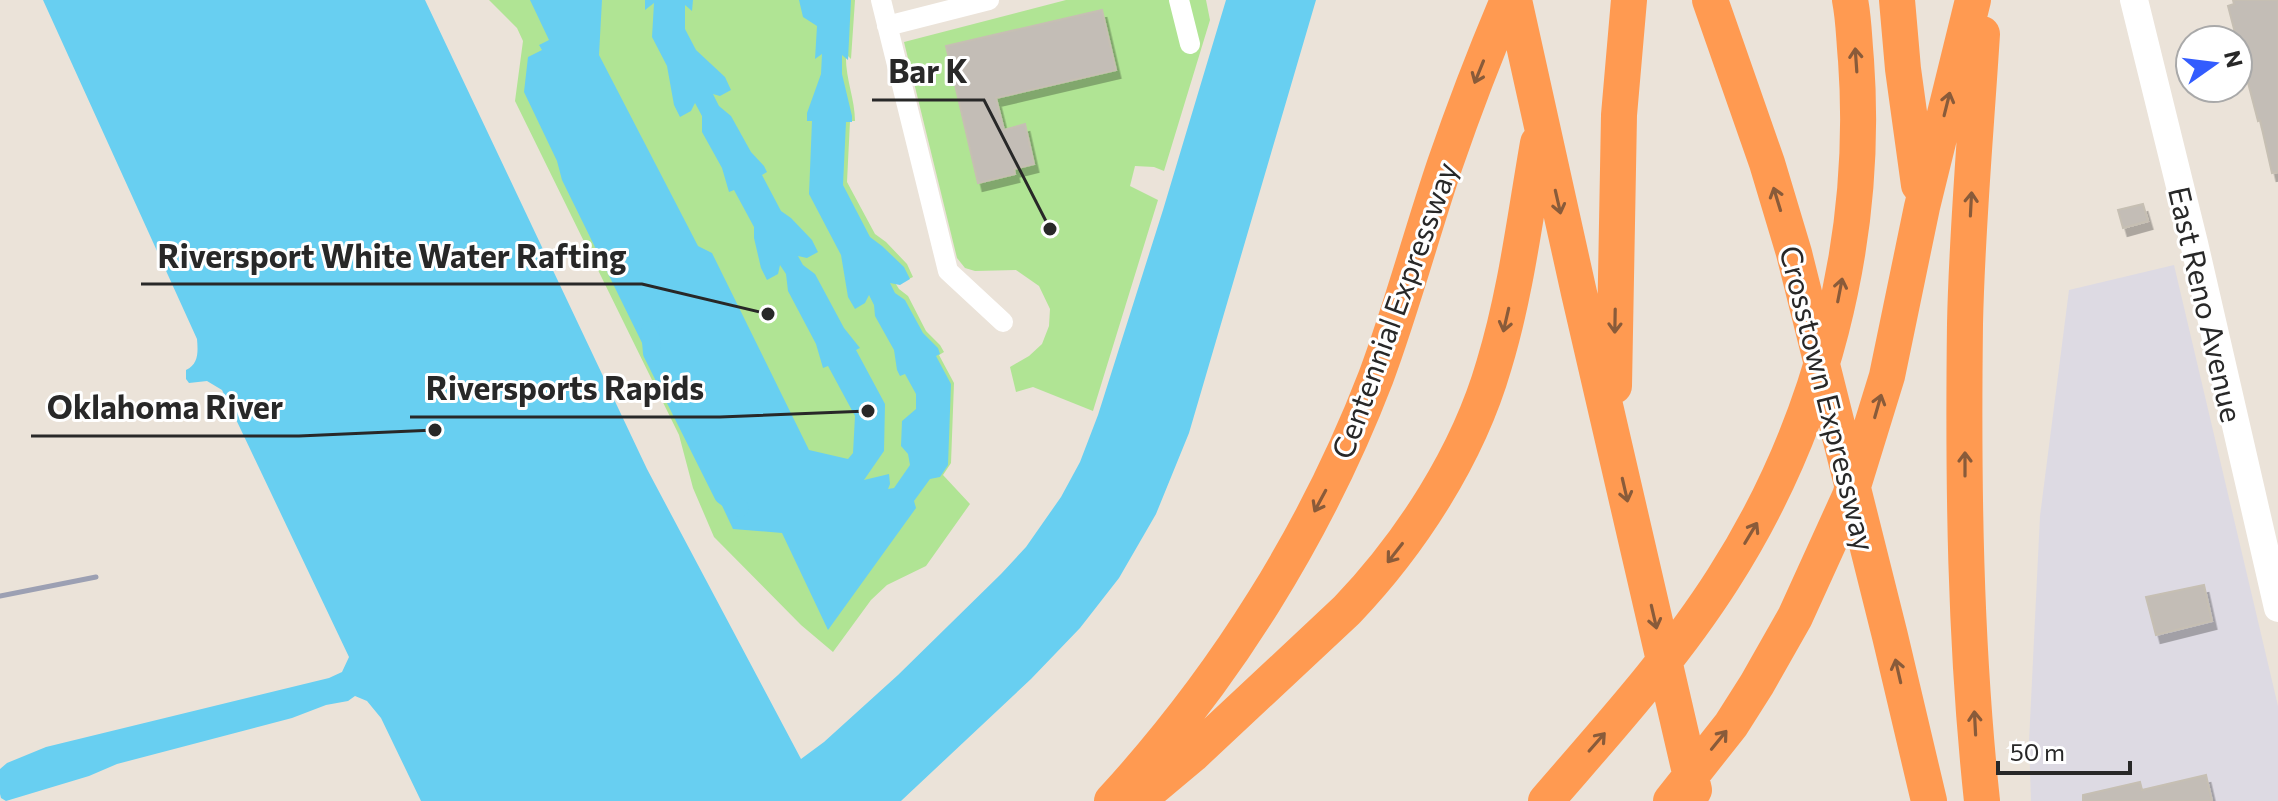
<svg xmlns="http://www.w3.org/2000/svg" width="2278" height="801" font-family="Commissioner,sans-serif">
  <style>
    .industrial { fill: #dddae3 }
    .green { fill: #b0e494 }
    .water { fill: #68cff1 }
    .lines { fill: none; stroke-linecap: round; stroke-linejoin: round }
    .canal { stroke: #68cff1; stroke-width: 18 }
    .building { fill: #c3bdb6; stroke: #c6bfb3; stroke-width: 2; filter: url(#shadow) }
    .minor { stroke: #fff; stroke-width: 20 }
    .secondary { stroke: #fff; stroke-width: 28 }
    .motorway { stroke: #ff9a51; stroke-width: 36 }
    .rail { stroke: #9ca0b3; stroke-width: 5 }
    .oneway { stroke: #895b3a }
    .labels { text-anchor: middle; dominant-baseline: central; stroke-width: 6; stroke-linejoin: round; paint-order: stroke }
    .street-label { font-size: 30px; fill: #282828; stroke: #fff }
    .leader { fill: none; stroke: #282828; stroke-width: 3 }
    .callout-dot { fill: #282828; stroke: #fff; stroke-width: 3 }
    .callout-label { font-size: 32px; text-anchor: middle; font-weight: bold; fill: #282828; stroke: #fff; stroke-width: 6; stroke-linejoin: round; paint-order: stroke }
  </style>
  <defs>
    <filter id="shadow"><feDropShadow dx="4.5" dy="8" stdDeviation="0" flood-color="#0004"/></filter>
  </defs>
  <rect width="100%" height="100%" fill="#ebe3d9"/>
  <path class="industrial" d="M2174 265 2278 706V801H2031L2029 742 2040 516 2069 290Z"/>
  <path class="green" d="M489 0H855L851 59 846 54C845 78 855 98 855 121H850L847 182 875 234 886 242 907 264 913 277 902 282 894 281 899 289 908 296 926 331 940 345 944 352 939 355 954 383 951 463 943 475 970 504 926 566 887 585 871 600 833 652 801 625 714 537 693 488 679 435 515 101 523 41 517 28Z
    M1066 0H1206L1210 20 1164 171 1154 167 1135 166 1130 186 1158 200 1093 411 1033 387 1016 392 1010 367 1029 356 1042 344 1049 326 1050 309 1039 286 1016 270 975 271 965 268 957 258 904 42Z"/>
  <path class="water" d="M43 0H425L647 469 801 759 824 742 898 675 1001 574 1026 547 1061 497 1080 462 1098 415 1163 210 1226 0H1316L1189 433 1156 514 1119 578 1080 628 1031 679 901 801H421L381 718 367 701 355 696 348 701 326 705 292 718 117 764 89 776 6 801 1 798 0 794V769L7 763 46 747 329 678 342 672 349 657 222 390 207 381 189 383 186 379V370C199 364 198 351 197 339Z
    M530 0H602L599 55 698 246 712 253 809 450 848 459 853 453 855 416 828 366 823 368 816 344 788 291 786 274 780 265 778 274 767 280 761 268 754 238V227L734 190 729 192 722 168 702 132V116L695 103 691 111 680 117 674 105 667 66 652 37 654 3 645 10V0H693L692 11 685 5V29L696 50 725 77 731 90 720 96 713 94 719 106 731 116 751 152 764 166 767 172 762 175 781 211 791 218 812 240 818 252 807 258 798 256 803 265 815 274 844 328 860 348 856 350 885 404 884 451 864 480 889 474 890 484 888 489 894 488 910 465 908 454 901 446 902 421 916 409V394L905 374 900 376 897 370 894 350 875 316 874 305 869 295 865 303 855 309 848 297 841 255 809 194 812 121H807V113L821 74 822 54 815 59 817 26 803 17 799 0H851L848 60 842 55V74L852 116V122H846L843 185 870 237 882 246 904 267 910 279 900 285 890 283 895 293 905 300 923 333 938 348 940 354 936 356 951 384 948 465 940 477 930 479 914 501 916 508 828 630 782 533 733 529 718 497 726 492 658 351 648 355 562 180 557 161 524 92 528 57 542 50 539 45 549 40Z"/>
  <g class="lines">
    <path class="canal" d="M650 330 652 353 723 495 740 508"/>
  </g>
  <path class="building" d="M2233 0H2278V172L2272 173 2260 120 2258 121 2228 6 2234 4Z
    M1102 10 1116 70 996 98 1004 130 1025 124 1034 164 1014 169 1015 174 978 183 946 46Z
    M2143 204 2148 221 2123 228 2118 210Z
    M2204 585 2212 621 2156 635 2146 597Z
    M2206 775 2212 801H2083V795L2140 782 2142 790Z"/>
  <g class="lines">
    <path class="minor" d="M881 0 948 271 1003 322
      M1179 0 1190 44
      M887 26 989 0"/>
    <path class="secondary" d="M2134 0 2194 243 2278 608"/>
    <path class="motorway" d="M1514 0 1579 293 1694 790
      M1710 0 1767 163 1794 253 1890 636 1929 801
      M1897 0 1903 69 1919 185
      M1982 34C1976 130 1967 227 1965 324 1963 483 1965 643 1982 801
      M1614 386 1619 115 1629 0
      M1112 801C1225 678 1316 533 1376 377 1402 307 1421 235 1445 164 1464 109 1485 54 1508 0
      M1137 801 1192 755 1347 610C1411 543 1468 455 1494 365 1516 293 1525 217 1538 143
      M1546 801C1608 729 1672 659 1723 579 1821 426 1869 241 1856 60 1854 40 1854 20 1850 0
      M1671 801 1731 725 1757 684 1795 617 1850 496 1887 376 1922 207 1973 0"/>
    <path class="rail" d="M0 596 96 577"/>
  </g>
  <defs><path id="oneway-shaft" d="M-6 0H5M1.5-3L5.5 0L1.5 3" fill="none" stroke-width="1.6" stroke-linecap="round" stroke-linejoin="round" transform="scale(2)"/></defs>
  <g class="oneway">
    <use href="#oneway-shaft" transform="translate(1856 60) rotate(-94)"/>
    <use href="#oneway-shaft" transform="translate(1479 72) rotate(112)"/>
    <use href="#oneway-shaft" transform="translate(1947 104) rotate(-76)"/>
    <use href="#oneway-shaft" transform="translate(1777 199) rotate(-107)"/>
    <use href="#oneway-shaft" transform="translate(1558 202) rotate(77)"/>
    <use href="#oneway-shaft" transform="translate(1971 204) rotate(-87)"/>
    <use href="#oneway-shaft" transform="translate(1840 290) rotate(-79)"/>
    <use href="#oneway-shaft" transform="translate(1506 320) rotate(103)"/>
    <use href="#oneway-shaft" transform="translate(1615 321) rotate(91)"/>
    <use href="#oneway-shaft" transform="translate(1878 406) rotate(-74)"/>
    <use href="#oneway-shaft" transform="translate(1965 464) rotate(-90)"/>
    <use href="#oneway-shaft" transform="translate(1625 490) rotate(77)"/>
    <use href="#oneway-shaft" transform="translate(1320 501) rotate(118)"/>
    <use href="#oneway-shaft" transform="translate(1751 533) rotate(-59)"/>
    <use href="#oneway-shaft" transform="translate(1395 553) rotate(128)"/>
    <use href="#oneway-shaft" transform="translate(1654 617) rotate(77)"/>
    <use href="#oneway-shaft" transform="translate(1898 671) rotate(-103)"/>
    <use href="#oneway-shaft" transform="translate(1975 723) rotate(-93)"/>
    <use href="#oneway-shaft" transform="translate(1719 740) rotate(-51)"/>
    <use href="#oneway-shaft" transform="translate(1597 742) rotate(-49)"/>
  </g>
  <g class="labels">
    <g class="street-label">
      <text transform="translate(2207 304) rotate(77)">East Reno Avenue</text>
      <text transform="translate(1393 310) rotate(-70)">Centennial Expressway</text>
      <text transform="translate(1829 398) rotate(76)">Crosstown Expressway</text>
    </g>
  </g>
  <path class="leader" d="M1050 229L984 100H872M768 314L642 284H141M868 411L720 417H410M435 430L299 436H31"/>
  <g class="callout-dot">
    <circle cx="1050" cy="229" r="8"/>
    <circle cx="768" cy="314" r="8"/>
    <circle cx="868" cy="411" r="8"/>
    <circle cx="435" cy="430" r="8"/>
  </g>
  <g class="callout-label">
    <text x="928" y="83">Bar K</text>
    <text x="392" y="268">Riversport White Water Rafting</text>
    <text x="565" y="400">Riversports Rapids</text>
    <text x="165" y="419">Oklahoma River</text>
  </g>
  <g transform="translate(2214 64) rotate(76)"><circle r="38" fill="#ffffff" stroke="#a9a9a9" stroke-width="2"/>
  <path d="M0-6L14 30L0 20L-14 30Z" fill="#335cfe"/>
  <text y="-12" font-size="22" font-weight="bold" text-anchor="middle" fill="#282828">N</text>
  </g>
  <path d="M1998 761v12h132v-12" fill="none" stroke="#282828" stroke-width="4"/>
  <text x="2010" y="761" font-size="24" fill="#282828" stroke="#ffffff" stroke-width="6" paint-order="stroke">50 m</text>
</svg>
